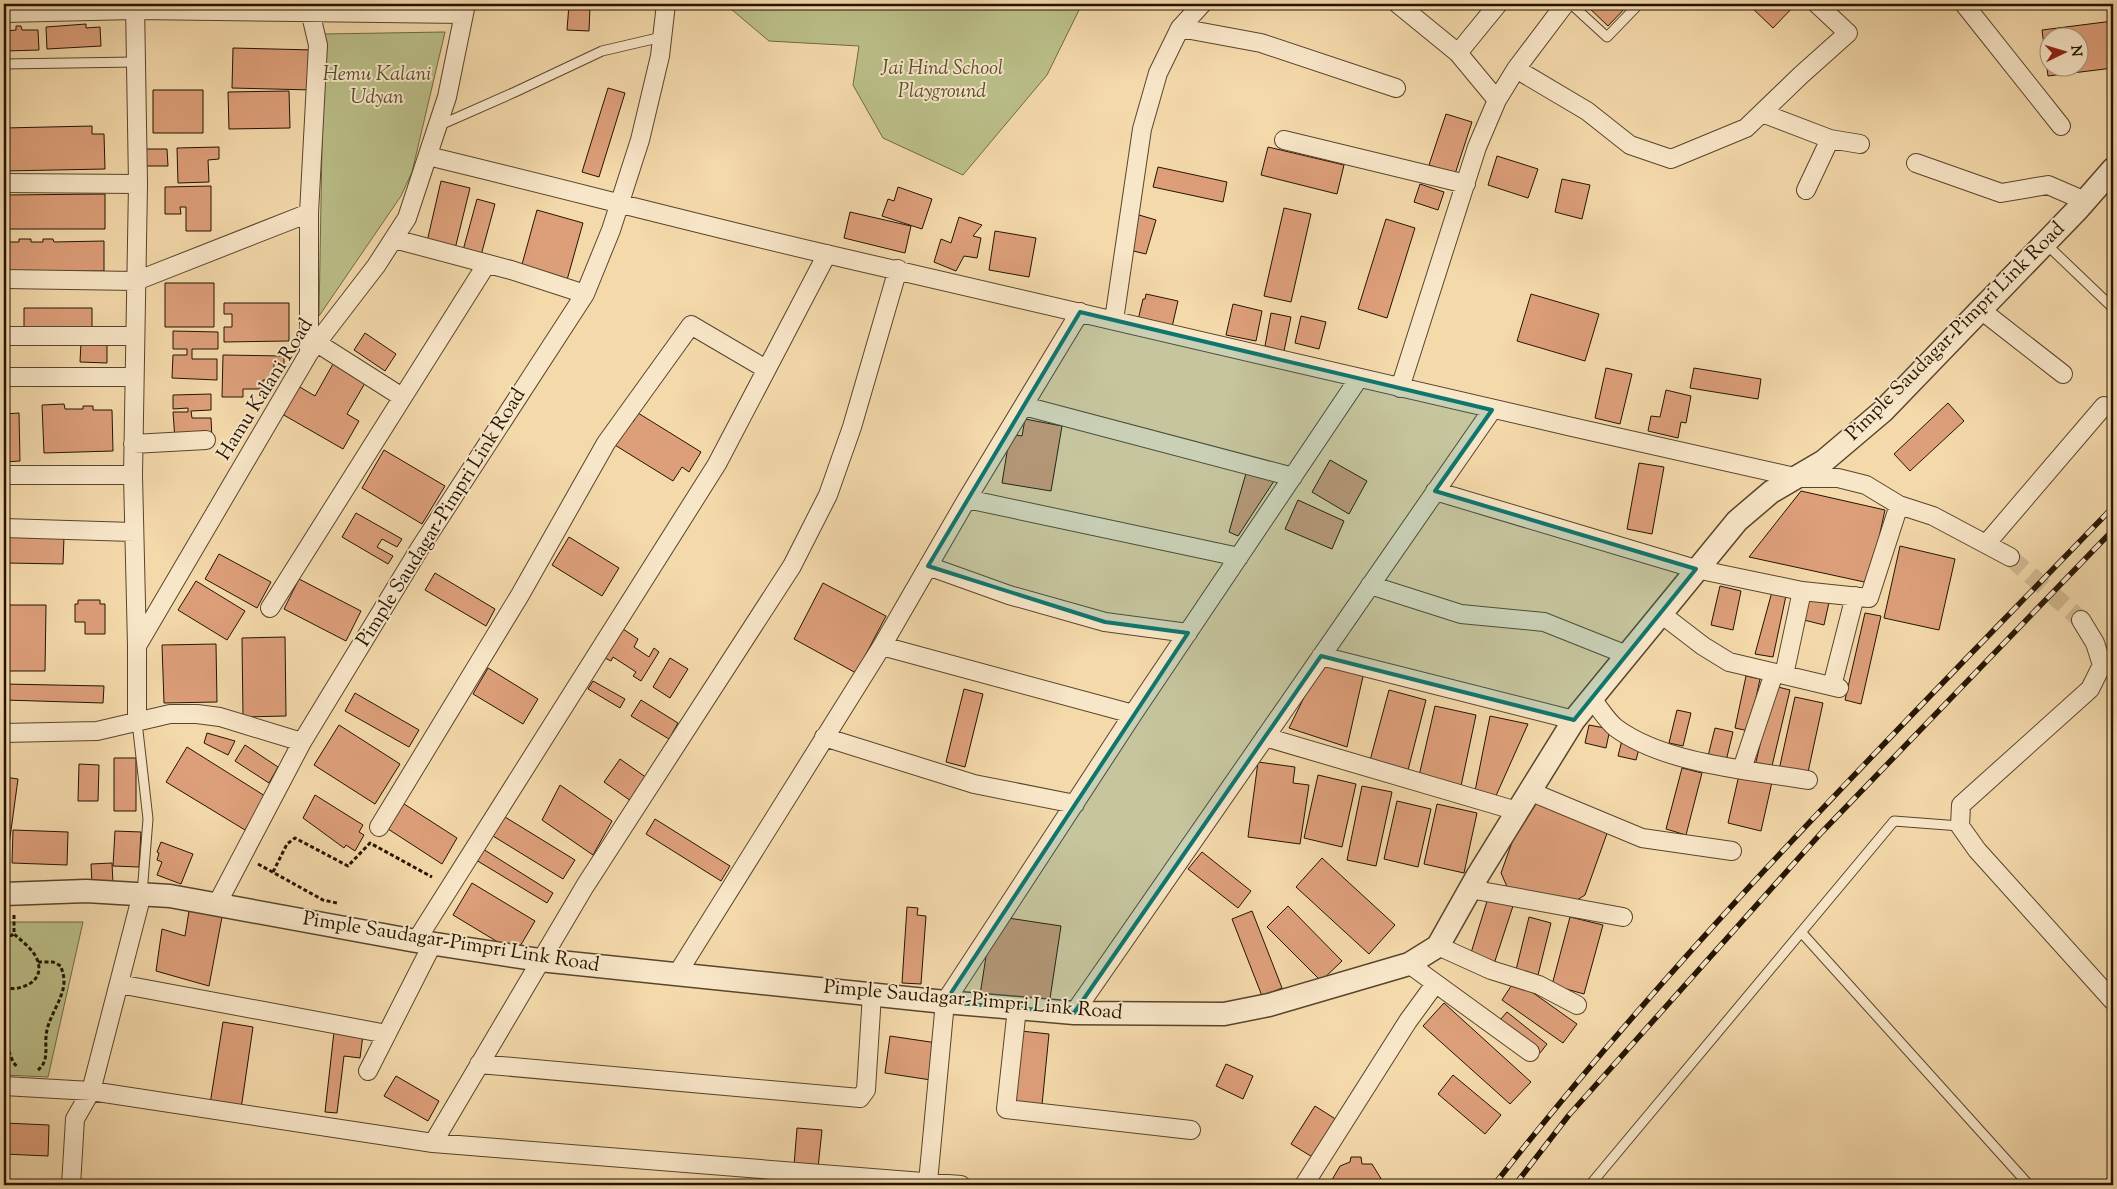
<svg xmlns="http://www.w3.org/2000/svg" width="2117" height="1189" font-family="'Sorts Mill Goudy',serif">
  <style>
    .green { fill: #bbbf89; stroke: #706a44 }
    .building { fill: #dd9f7a; stroke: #241400; fill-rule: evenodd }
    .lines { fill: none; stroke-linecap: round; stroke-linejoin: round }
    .minor-tunnel { stroke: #d5bb91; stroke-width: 18; stroke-dasharray: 18 9; stroke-linecap: butt }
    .service-casing { stroke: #58452b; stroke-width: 11 }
    .minor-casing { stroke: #58452b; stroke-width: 20 }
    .tertiary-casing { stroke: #58452b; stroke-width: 25 }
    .path { stroke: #241400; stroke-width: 3; stroke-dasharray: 4 2.5; stroke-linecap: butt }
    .service { stroke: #f8e6c8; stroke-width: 9 }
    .minor { stroke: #f8e6c8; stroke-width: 18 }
    .tertiary { stroke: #f8e6c8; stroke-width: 22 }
    .rail-casing { stroke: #241400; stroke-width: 5.5 }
    .rail { stroke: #f8e6c8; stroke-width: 4; stroke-dasharray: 11; stroke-linecap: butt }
    .marked { fill: #0f766e; fill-opacity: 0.2; stroke: #0f766e; stroke-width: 4; stroke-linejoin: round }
    .labels { text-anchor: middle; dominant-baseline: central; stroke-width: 4; stroke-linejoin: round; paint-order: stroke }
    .park-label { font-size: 20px; font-style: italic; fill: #595030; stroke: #f8e6c8 }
    .street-label { font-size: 20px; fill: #241400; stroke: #f8e6c8 }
  </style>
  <rect width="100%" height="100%" fill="#f4d9ab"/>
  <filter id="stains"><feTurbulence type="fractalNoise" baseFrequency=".004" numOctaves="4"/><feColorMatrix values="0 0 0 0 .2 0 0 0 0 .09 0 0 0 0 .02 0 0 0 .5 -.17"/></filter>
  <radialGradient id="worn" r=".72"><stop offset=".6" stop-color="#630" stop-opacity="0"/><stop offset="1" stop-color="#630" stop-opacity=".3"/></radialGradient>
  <path class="green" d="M725 4H1082L1047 75 963 175 883 138 853 85 859 46 769 41Z
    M445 32 412 172 401 196 319 316 324 34Z
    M4 922H83L48 1077 4 1075Z"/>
  <path class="building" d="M569 4H610V7L590 6 589 31 567 30Z
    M1585 4H1629L1608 26Z
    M1748 4H1796L1773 28Z
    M2113 21V68L2048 76 2042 30ZM2050 38H2080V68H2050Z
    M86 24V28L100 27 101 46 47 49 46 27Z
    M16 26H21L22 30H38L39 50 4 51V27H6V31L16 30Z
    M233 48 314 50 313 90 232 88Z
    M608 88 625 93 599 177 582 172Z
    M153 90H203V133H153Z
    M289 91 290 128 229 129 228 92Z
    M1446 114 1472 122 1455 174 1429 165Z
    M92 126V134H104L105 169 4 171V128Z
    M219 147V159L208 160 209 182 178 183 177 148Z
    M1268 147 1344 165 1337 194 1261 175Z
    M144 149H167L168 166H145Z
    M1497 156 1538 169 1528 198 1488 185Z
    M1158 167 1227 182 1223 202 1153 187Z
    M1562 179 1590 185 1582 219 1555 212Z
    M441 181 470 188 454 253 426 246Z
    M1420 184 1444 192 1438 210 1414 202Z
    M211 186V231H186V207H180L181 214H165V187Z
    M898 187 932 199 922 229 882 216 888 199 894 201Z
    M105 194V229H4V195Z
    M477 199 495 204 480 259 462 254Z
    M1284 208 1311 214 1291 302 1264 296Z
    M537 210 583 223 567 280 521 268Z
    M850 212 911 226 905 253 844 238Z
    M1139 215 1156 220 1146 254 1129 250Z
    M959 217 982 225 973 236 981 238 977 258 964 256 956 271 934 262 941 239 951 243Z
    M1386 219 1415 228 1387 318 1358 309Z
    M995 231 1036 238 1029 277 989 270Z
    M19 239H31V242H43V239H53L54 242 104 241V271L4 272 5 242H19Z
    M165 283H214V327H165Z
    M1146 294 1178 301 1172 327 1138 320 1143 299H1145Z
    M1531 294 1599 314 1585 361 1517 341Z
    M224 303H289V341L224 342V327H232V314H224Z
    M1233 304 1262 311 1256 341 1226 335Z
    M24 308H92V331H24Z
    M1271 313 1291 317 1284 351 1265 346Z
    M1301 316 1326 322 1319 349 1295 343Z
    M173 331 218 332V349H192V359H217V380L172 378 173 355H187V349H173Z
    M365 333 396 354 385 371 354 350Z
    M81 342H107V363L80 362Z
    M223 355 284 356V364L274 363V380H263V389H243V397H222Z
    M333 364 365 383 347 414 359 421 343 449 282 414 298 386 315 396Z
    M1606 368 1632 374 1620 424 1595 418Z
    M1694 368 1761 379 1758 399 1690 388Z
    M1666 390 1691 396 1686 423 1681 422 1678 438 1648 431 1651 416 1660 417Z
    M211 394V410L191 411 192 418H211L212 439 175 440 173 412H188V408L173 409V395Z
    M1948 403 1964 421 1910 471 1894 454Z
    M64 404 65 409H83V406H93V410H112L113 451 44 453 42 405Z
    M19 413 20 461 4 462V414Z
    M638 413 701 452 689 472 682 467 673 481 610 442 630 420 633 422Z
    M1025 419 1062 426 1051 491 1002 483 1010 434 1022 436Z
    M384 450 445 486 422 524 362 488Z
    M1330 460 1367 481 1349 514 1312 492Z
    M1639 463 1664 467 1652 534 1627 529Z
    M1247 470 1274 481 1238 536 1229 532Z
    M1801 491 1885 510 1869 583 1749 557Z
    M1298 500 1344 521 1332 549 1285 529Z
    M356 513 402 539 397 547 382 539 377 547 393 556 388 564 342 537Z
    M8 536 64 537 63 564 7 563Z
    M569 537 619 568 602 596 552 565Z
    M1900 546 1955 559 1939 630 1884 618Z
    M219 554 271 582 257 608 205 579Z
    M435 573 495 609 486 626 425 590Z
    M299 579 361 611 346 641 284 609Z
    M196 581 245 611 227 640 178 610Z
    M823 583 886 616 856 673 794 639Z
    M1720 586 1741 591 1733 630 1711 625Z
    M1773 588 1787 591 1773 657 1755 654Z
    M1810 593 1830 598 1824 625 1804 620Z
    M78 600H100V604H105V634H85V622H75V604H78Z
    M4 605H46L45 671H4Z
    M1865 613 1881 616 1861 704 1845 700Z
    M617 625 638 639 634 647 649 657 654 648 659 652 641 681 633 676 636 672 613 657 611 661 599 655Z
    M285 637 286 716 243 717 242 638Z
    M216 644 217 702 164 703 162 645Z
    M670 658 688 669 670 698 653 687Z
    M1322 661 1364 672 1347 747 1289 728Z
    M488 668 538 699 523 724 473 694Z
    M1746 676 1760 679 1749 731 1735 728Z
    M593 681 625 699 620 708 588 689Z
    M4 684 104 686 103 703 4 700Z
    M1774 686 1790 690 1771 770 1755 766Z
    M964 689 983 694 965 767 946 762Z
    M1389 690 1426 700 1407 774 1369 764Z
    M355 693 419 730 409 747 345 711Z
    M1795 697 1823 703 1807 777 1779 770Z
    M641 700 678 723 669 739 631 716Z
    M1435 706 1476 715 1461 786 1419 776Z
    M1677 710 1691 713 1683 746 1669 743Z
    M1490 716 1528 724 1495 798 1475 791Z
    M339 725 400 764 375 804 314 765Z
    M1589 725 1610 729 1606 748 1585 743Z
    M1715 728 1733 732 1726 761 1708 756Z
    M207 733 235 741 228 755 204 743Z
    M1622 740 1640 745 1636 760 1618 756Z
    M245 745 278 767 269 783 235 761Z
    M187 747 265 796 245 830 166 782Z
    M114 758H136V811H114Z
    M620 759 647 778 631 801 604 782Z
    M1258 762 1295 767 1293 783 1309 785 1300 844 1248 837Z
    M79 764 99 765 98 801H78Z
    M1682 768 1702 773 1686 835 1666 829Z
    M1318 775 1356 784 1342 847 1304 838Z
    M1739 775 1772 782 1761 831 1728 823Z
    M4 777 18 779 9 845 4 844Z
    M560 785 612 821 593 855 542 820Z
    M1362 786 1392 792 1376 866 1347 860Z
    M315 795 363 825 359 832 364 835 355 851 346 845 344 848 303 818Z
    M1529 795 1610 825 1585 895 1574 902 1509 891 1501 873Z
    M1397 801 1431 809 1418 867 1384 859Z
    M401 802 457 838 442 864 385 827Z
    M1437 804 1477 813 1464 873 1424 864Z
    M505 817 575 860 563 879 493 836Z
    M655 819 730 866 721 881 646 834Z
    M13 830 68 832 67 865 12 863Z
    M115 831 141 832 139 867 113 866Z
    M161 842 193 854 181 884 157 875 162 862 157 860 159 853 157 852Z
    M483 849 553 893 547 903 476 860Z
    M1202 852 1251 891 1238 908 1188 869Z
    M1322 858 1395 925 1369 954 1296 887Z
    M112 863 113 884 92 885 91 864Z
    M472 883 535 921 516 953 453 915Z
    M1488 898 1513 906 1494 964 1470 956Z
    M1288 906 1342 961 1321 981 1267 927Z
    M907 907 918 908 917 915 926 916 921 984 902 983Z
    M189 911 222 917 209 986 156 971 162 929 185 936Z
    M1252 911 1282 988 1262 996 1232 919Z
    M1529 917 1551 923 1537 979 1515 974Z
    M1570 917 1603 925 1584 994 1552 985Z
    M1008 918 1061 926 1049 1005 980 995 987 950Z
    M1515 980 1577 1024 1563 1043 1502 1000Z
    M1444 1003 1531 1082 1510 1104 1423 1026Z
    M1507 1012 1547 1044 1540 1053 1500 1020Z
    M223 1022 253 1027 241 1109 210 1104Z
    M1021 1031 1049 1034 1042 1105 1014 1102Z
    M334 1032 363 1035 360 1058 344 1056 337 1113 325 1112Z
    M890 1036 937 1043 931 1080 885 1073Z
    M1226 1064 1253 1076 1243 1099 1216 1086Z
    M1453 1075 1501 1115 1485 1134 1438 1094Z
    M396 1076 439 1101 428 1121 384 1096Z
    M1315 1106 1337 1120 1314 1158 1291 1144Z
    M4 1123 49 1125 48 1156 4 1154Z
    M797 1128 822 1130 818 1168 794 1166Z
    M1351 1157H1361L1362 1164H1372L1385 1185H1329L1340 1166 1350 1162Z"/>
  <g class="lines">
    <path class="minor-tunnel" d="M2010 557 2081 620"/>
    <g class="service-casing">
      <path id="service" d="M1571 4 1607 37 1639 4
        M4 64 136 62
        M438 126 515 92 602 51 662 37
        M2045 243 2113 308
        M137 722 148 819 142 894
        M1801 932 2029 1185
        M1590 1185 1894 821 1960 826"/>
    </g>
    <g class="minor-casing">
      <path id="minor" d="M135 4 138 184 133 475 137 646V722
        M1398 4 1458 53 1497 100
        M1964 4 2061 126
        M4 13 135 10 464 14
        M1180 28 1261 43 1396 88
        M1458 53 1498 4
        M1516 69 1587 111 1630 145 1671 159 1746 128 1801 75 1848 33 1817 4
        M1762 113 1830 139 1806 190
        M1830 139 1860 144
        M1284 140 1466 184
        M428 156C561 188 693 223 826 254 1150 329 1474 406 1799 478H1838L1866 485 1899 505 1933 516 2010 557
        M1916 163 2001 193 2048 185 2085 201
        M4 183 138 184
        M394 239 511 270 585 294
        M4 279 136 281 309 213
        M1981 310 2063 374
        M1114 320 1142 129 1158 73 1180 28 1202 4
        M4 336H135
        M317 343 402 397
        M309 353V213L318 45 310 11
        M4 377H134
        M1400 388 1477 147 1497 100 1516 69 1565 4
        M1024 406 1293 477
        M133 444 206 440
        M4 475H133
        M1435 491 1696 569 1802 591 1784 675
        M967 499 1239 557
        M4 528 133 532
        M1986 544 2104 406
        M928 566 1009 595 1105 622 1188 633
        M1370 585 1461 614 1544 622 1627 655
        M1802 591 1869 598 1899 505
        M270 608 486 265
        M1660 613 1703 646 1729 662 1839 688
        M2081 620 2095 643 2102 665 2090 689 1961 805 1960 826 1977 850 2113 1001
        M137 646 309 353 376 266 407 218 447 97 466 4
        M882 646 1133 714
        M1321 656 1574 720
        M1832 686 1855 596
        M1591 698C1599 707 1606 720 1616 728 1665 764 1749 770 1808 780
        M4 733 97 731 170 714H197L220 717 302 742
        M824 737 974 784 1075 804
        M1265 737 1517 811
        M1742 769 1774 673
        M1529 791 1642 838 1732 851
        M379 827 520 595 606 443 691 325 766 369
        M1470 889 1623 917
        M217 904 302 742 420 548 585 294 611 230 640 140 660 56 666 4
        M416 941 717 464 827 254
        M1438 946 1491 970 1539 985 1577 1005
        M1409 964 1530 1052
        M677 974 882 646 967 499 1080 312
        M119 984 387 1034
        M1017 1008 1006 1109 1191 1130
        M1074 1013 1492 410
        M479 1064 860 1098 866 1090 872 994
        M368 1071 433 943
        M4 1086 91 1091 433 1143 961 1185
        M433 1143 585 886 792 566 828 495 852 427 898 269
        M928 1182 945 1002 1133 714 1359 378
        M71 1185 75 1119 91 1091 142 894
        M1304 1185 1408 1021 1435 984"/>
    </g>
    <g class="tertiary-casing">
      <path id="tertiary" d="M4 894 86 891 170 896 416 941 540 960 945 1002 1074 1013 1224 1014 1269 1005 1409 964 1438 946 1478 875 1574 720 1737 521 1771 492 1824 461 1883 411 2078 209 2113 169"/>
    </g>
    <path class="path" d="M258 864 323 900 337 903
      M273 872 287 844 295 838 348 866 370 843 432 877
      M4 939 14 934
      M38 962H53L61 966C62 971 64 975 64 981 64 1000 47 1017 46 1037 45 1049 49 1061 38 1070
      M4 988C20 991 44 983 38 962 35 951 23 942 14 934V914
      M4 1039 13 1062 18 1068"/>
    <use href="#service" class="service"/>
    <use href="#minor" class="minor"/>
    <use href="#tertiary" class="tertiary"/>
    <g class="rail-casing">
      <path id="rail" d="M1494 1185C1682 944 1901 727 2113 507
        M1515 1185 1569 1115 1822 832 2113 530"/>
    </g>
    <use href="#rail" class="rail"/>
  </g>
  <path class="marked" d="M1080 312 1492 410 1435 491 1696 569 1574 720 1321 656 1074 1013 945 1002 1188 633 1105 622 928 566Z"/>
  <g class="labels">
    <g class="park-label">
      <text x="942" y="69">Jai Hind School<tspan x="942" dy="23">Playground</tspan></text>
      <text x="377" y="75">Hemu Kalani<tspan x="377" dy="23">Udyan</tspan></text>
    </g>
    <g class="street-label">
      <text transform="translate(1956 332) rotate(-45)">Pimple Saudagar-Pimpri Link Road</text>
      <text transform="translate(266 390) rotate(-58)">Hamu Kalani Road</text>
      <text transform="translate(442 518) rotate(-58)">Pimple Saudagar-Pimpri Link Road</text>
      <text transform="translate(451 943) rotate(9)">Pimple Saudagar-Pimpri Link Road</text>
      <text transform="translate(973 1001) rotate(5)">Pimple Saudagar-Pimpri Link Road</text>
    </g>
  </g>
  <rect width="2117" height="1189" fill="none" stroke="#f4d9ab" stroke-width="20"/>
  <rect x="5" y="5" width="2107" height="1179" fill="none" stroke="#241400" stroke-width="2.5"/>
  <rect x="10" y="10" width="2097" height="1169" fill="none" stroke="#241400"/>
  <g transform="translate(2064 52) rotate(85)"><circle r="24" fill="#f8e6c8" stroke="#a39278"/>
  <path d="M0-4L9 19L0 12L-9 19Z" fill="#8f2418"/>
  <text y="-8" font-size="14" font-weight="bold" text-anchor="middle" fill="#241400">N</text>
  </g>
  <rect width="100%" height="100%" filter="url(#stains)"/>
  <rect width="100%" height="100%" fill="url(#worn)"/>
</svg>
